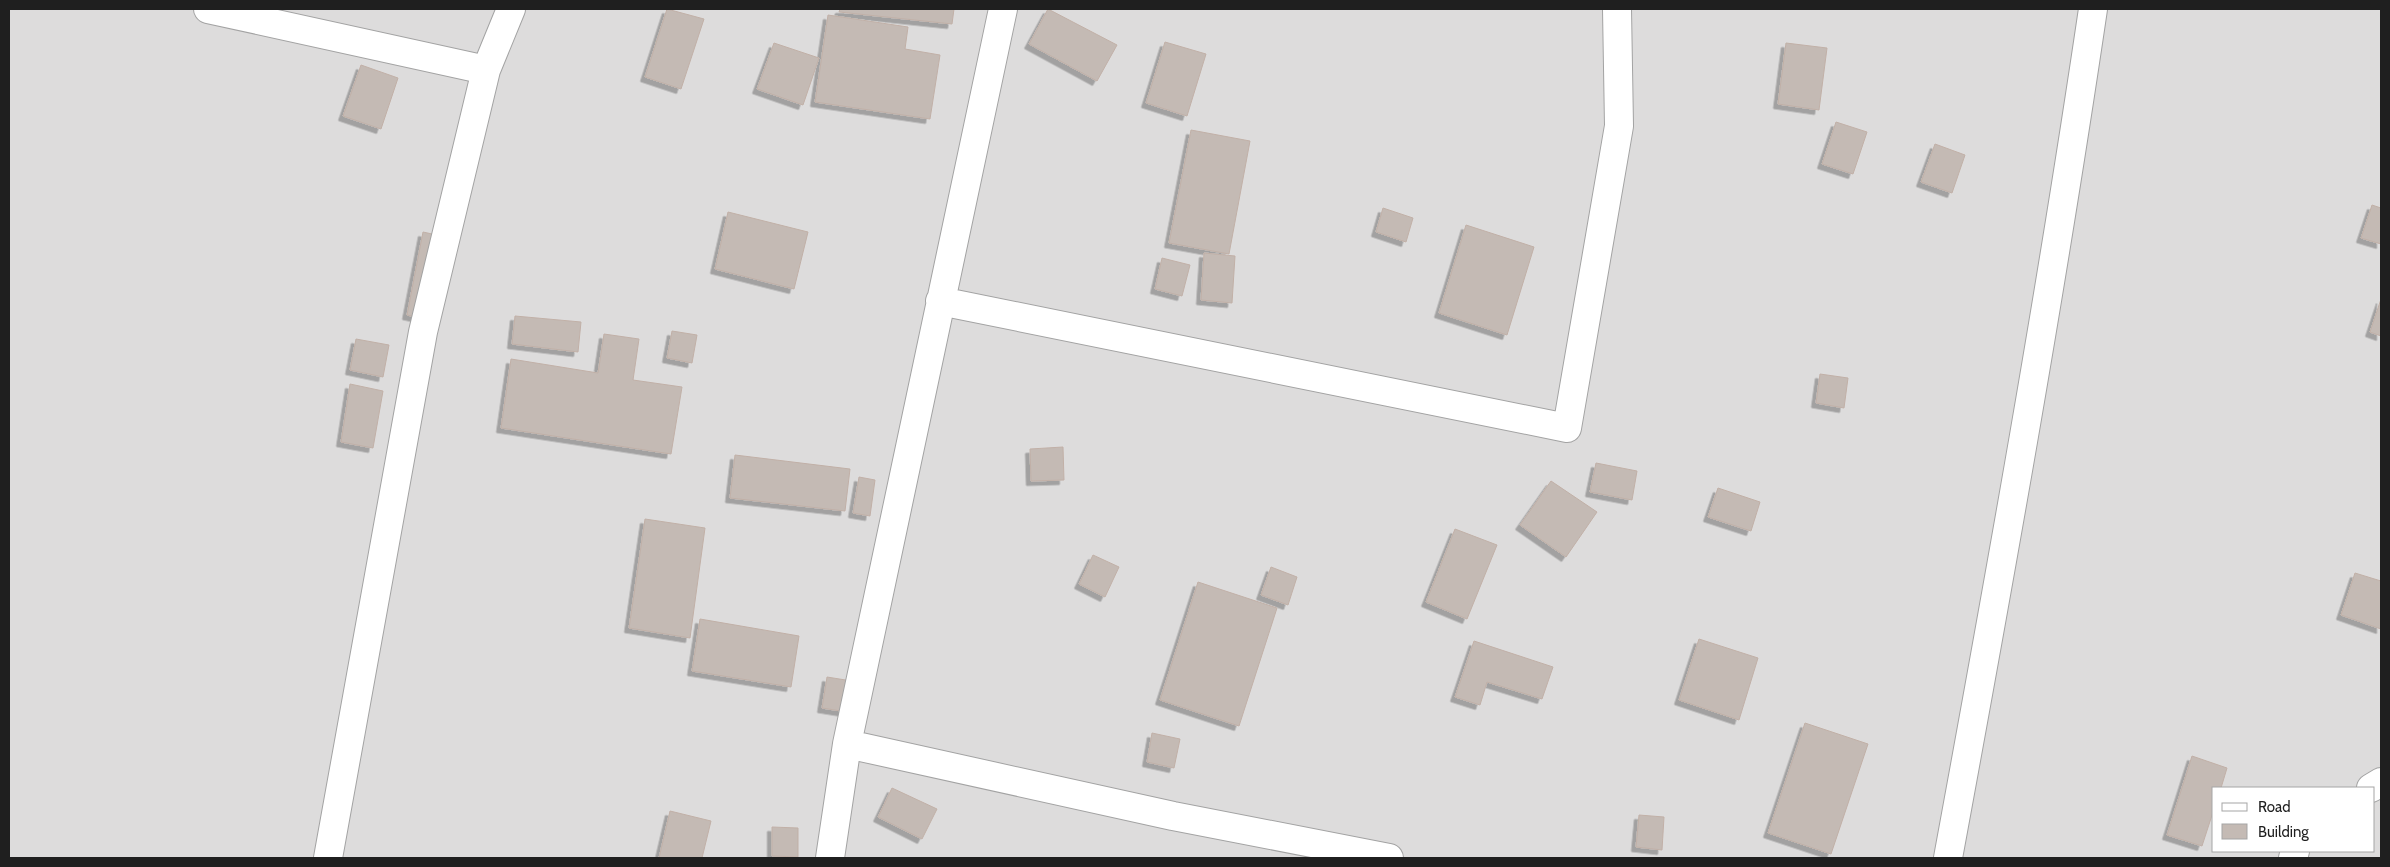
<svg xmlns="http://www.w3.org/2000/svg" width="2390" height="867" font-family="Cabin,sans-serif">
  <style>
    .residential { fill: #dddcdc; fill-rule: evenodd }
    .building { fill: #c4bab4; stroke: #c1b0a7; filter: url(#shadow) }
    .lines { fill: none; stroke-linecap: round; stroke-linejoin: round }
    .minor-casing { stroke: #a3a3a3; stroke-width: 30 }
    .minor { stroke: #fff; stroke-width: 28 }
  </style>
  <defs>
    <filter id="shadow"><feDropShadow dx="-4.5" dy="4.5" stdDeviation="0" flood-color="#0004"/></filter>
  </defs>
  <rect width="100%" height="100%" fill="#efebe5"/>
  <path class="residential" d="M9 9H2381V858H9ZM2214 788H2374V851H2214Z"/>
  <path class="building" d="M667 9 704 19 681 89 645 77Z
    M840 9H954L952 24 839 12Z
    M1048 9 1117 45 1097 81 1029 44Z
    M828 15 908 27 905 49 940 55 930 119 815 102Z
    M1165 42 1206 54 1187 116 1146 103Z
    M774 43 819 58 803 105 757 89Z
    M1786 43 1827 48 1819 110 1778 104Z
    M361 65 398 78 381 129 343 116Z
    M1836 122 1867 132 1853 174 1822 164Z
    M1191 130 1250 141 1229 254 1169 243Z
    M1935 144 1965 155 1952 193 1921 182Z
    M2372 205 2381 208V244L2361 238Z
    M1383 208 1413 218 1406 242 1376 232Z
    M728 212 808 232 794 289 715 269Z
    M1466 225 1534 247 1507 335 1439 313Z
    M423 232 455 239 439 322 407 315Z
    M1204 253 1235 256 1232 303 1201 300Z
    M1162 258 1190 265 1182 296 1155 289Z
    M2381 299V336L2370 332Z
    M515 316 581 322 578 352 512 344Z
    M672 331 697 335 692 363 667 358Z
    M604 334 639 339 633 380 682 387 671 454 501 428 511 359 598 373Z
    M356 339 389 345 383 377 350 370Z
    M1820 374 1848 378 1844 408 1816 403Z
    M350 384 383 391 373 448 341 442Z
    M1063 447 1064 480 1031 481 1030 449Z
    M735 455 850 469 845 511 730 498Z
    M1596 463 1637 471 1632 500 1590 492Z
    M859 477 875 480 870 516 853 513Z
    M1551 481 1597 512 1566 557 1520 525Z
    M1718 488 1760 502 1751 531 1708 517Z
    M645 519 705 528 690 638 629 628Z
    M1455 529 1497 545 1467 619 1426 602Z
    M1093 555 1119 567 1105 597 1079 584Z
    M1271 567 1297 577 1288 605 1261 595Z
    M2355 573 2381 581V629L2341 615Z
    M1198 582 1277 608 1239 726 1160 700Z
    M700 619 799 636 791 687 692 671Z
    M1699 639 1758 658 1739 720 1679 700Z
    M1474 641 1553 667 1542 699 1487 682 1480 705 1455 697Z
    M827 677 858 682 853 713 822 708Z
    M1805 723 1868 744 1831 854 1768 833Z
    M1152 733 1180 739 1174 768 1147 762Z
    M2192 756 2227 768 2221 788H2214V809L2202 846 2167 835Z
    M892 788 937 809 922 839 878 817Z
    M670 811 711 821 702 858H659Z
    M1639 815 1664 817 1662 850 1636 847Z
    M772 827 798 828V857L772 856Z"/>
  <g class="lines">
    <g class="minor-casing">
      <path id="minor" d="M208 9 486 70 511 9
        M940 301 1567 428 1619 126 1617 9
        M847 744 1173 816 1389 858
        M2371 788 2381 782
        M328 858 423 332 486 70
        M830 858 847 744 1003 9
        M1948 858C2000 576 2051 293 2093 9
        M2293 858 2295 851"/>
    </g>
    <use href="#minor" class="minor"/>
  </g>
  <rect width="2390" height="867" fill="none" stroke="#1f1f1f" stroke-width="20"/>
  <rect x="2212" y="787" width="162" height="65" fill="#ffffff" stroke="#a5a5a5"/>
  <rect x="2222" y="803" width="25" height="8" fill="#ffffff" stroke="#a5a5a5"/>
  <text x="2258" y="812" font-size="15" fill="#1f1f1f">Road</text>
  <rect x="2222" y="824" width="25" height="15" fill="#c4bab4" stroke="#a5a5a5"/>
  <text x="2258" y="837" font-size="15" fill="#1f1f1f">Building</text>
</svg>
